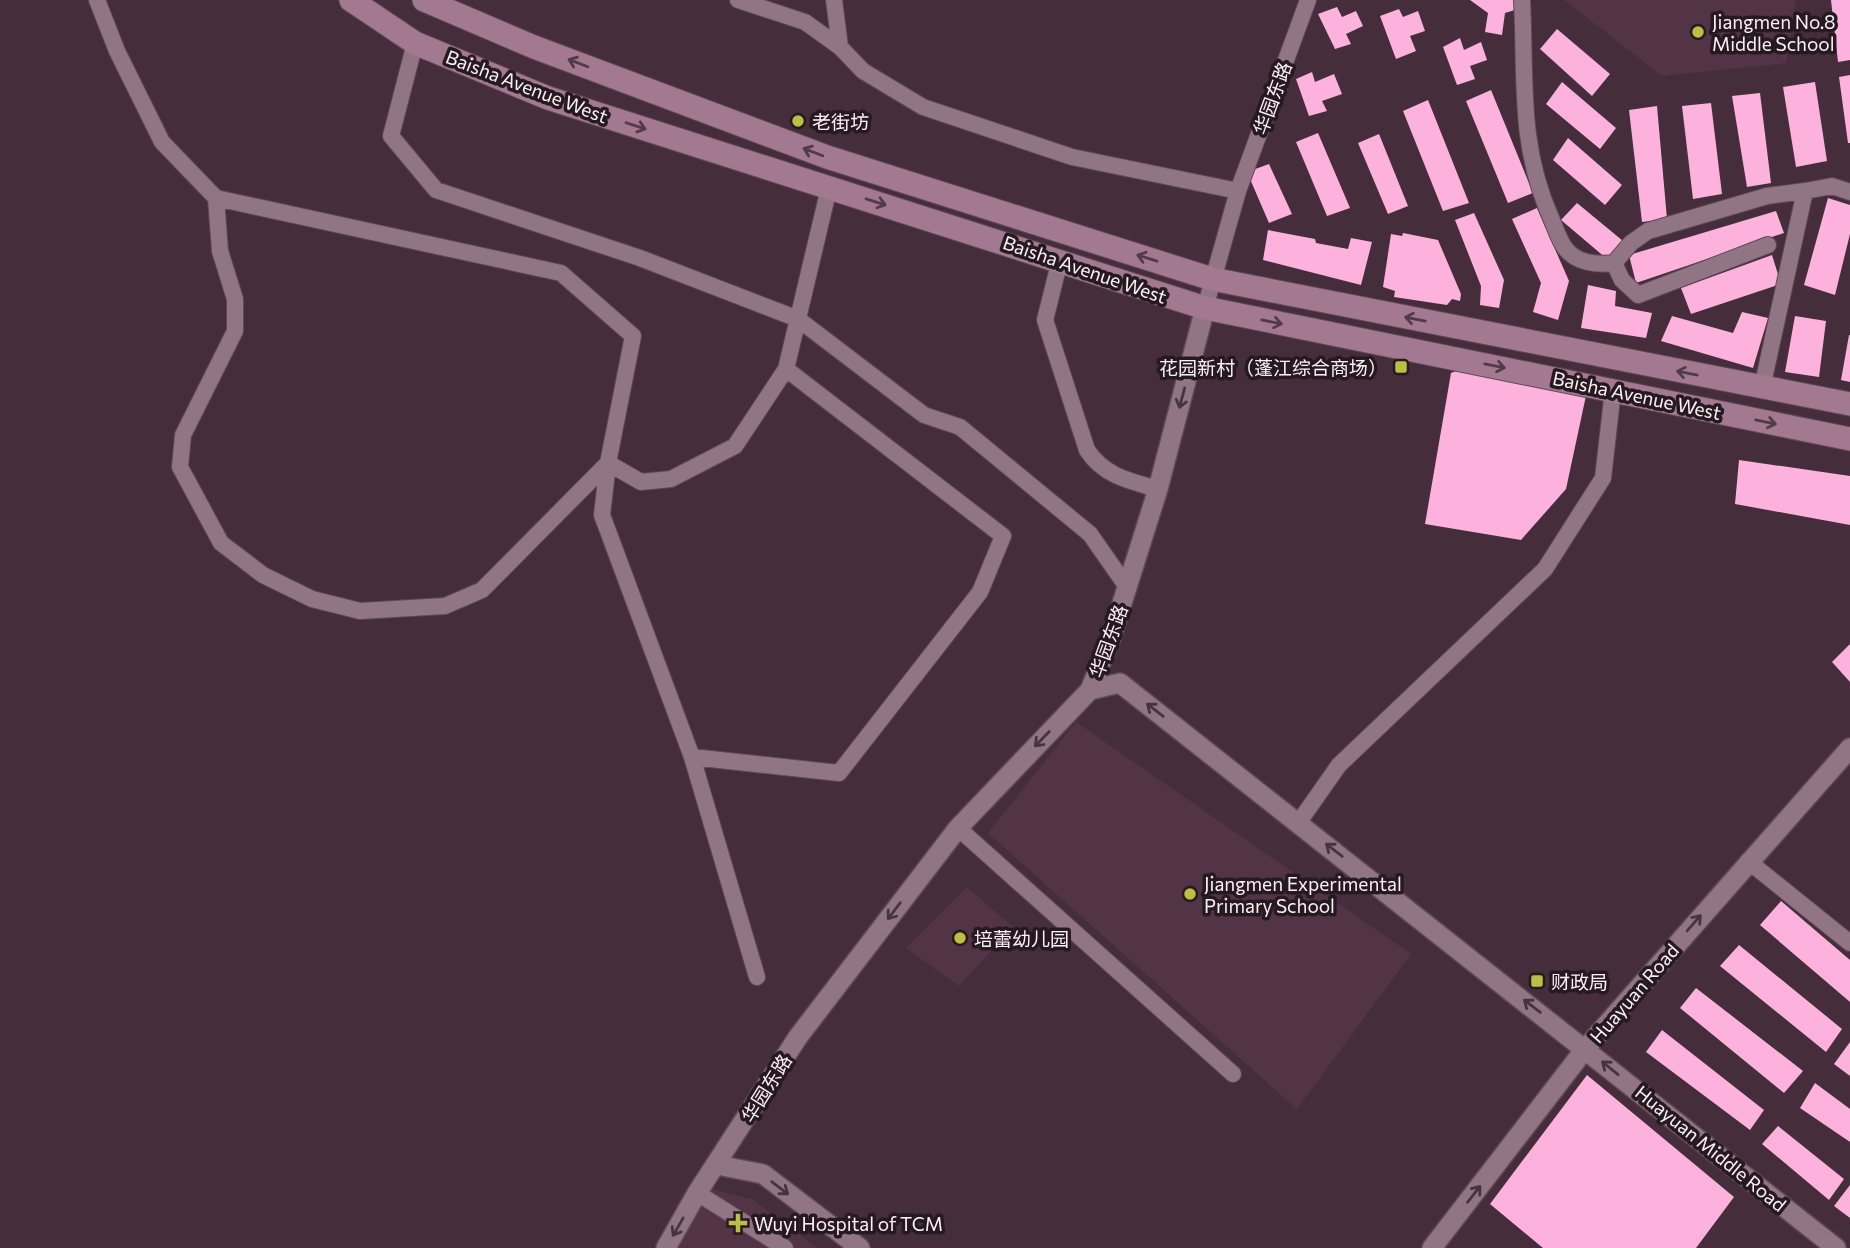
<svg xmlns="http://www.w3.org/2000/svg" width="1850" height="1248" font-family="Commissioner,'Noto Sans SC',sans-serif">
	<rect width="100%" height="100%" fill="#462d3c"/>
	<path fill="#533447" d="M 1564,0 L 1796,0 L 1786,63 L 1662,76 Z
		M 1076,722 L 1411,954 L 1297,1109 L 988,833 Z
		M 967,887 L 1013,927 L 959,986 L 906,948 Z
		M 711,1189 L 752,1199 L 817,1248 L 678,1248 Z"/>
	<path fill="#fdb2de" d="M 1470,0 L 1515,0 L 1518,9 L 1505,13 L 1502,35 L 1485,32 L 1488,13 Z
		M 1831,0 L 1850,0 L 1850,60 L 1838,62 Z
		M 1337,7 L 1342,17 L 1356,11 L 1363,26 L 1346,34 L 1351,44 L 1335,49 L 1318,14 Z
		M 1399,9 L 1403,17 L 1418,11 L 1425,31 L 1410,36 L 1416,51 L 1396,59 L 1380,16 Z
		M 1557,29 L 1610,74 L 1592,96 L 1540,49 Z
		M 1460,38 L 1464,50 L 1481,42 L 1487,60 L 1470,66 L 1475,79 L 1457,85 L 1443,47 Z
		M 1312,72 L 1315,82 L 1334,74 L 1342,94 L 1322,101 L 1327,111 L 1309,116 L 1296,79 Z
		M 1850,75 L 1850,143 L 1848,143 L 1839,77 Z
		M 1562,82 L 1616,128 L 1600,149 L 1546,104 Z
		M 1815,82 L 1827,161 L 1796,167 L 1783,87 Z
		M 1491,90 L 1533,193 L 1508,203 L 1466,101 Z
		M 1760,93 L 1771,183 L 1747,187 L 1732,96 Z
		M 1428,100 L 1469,203 L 1443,211 L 1403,111 Z
		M 1711,103 L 1722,194 L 1693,199 L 1682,106 Z
		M 1657,106 L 1667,219 L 1642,222 L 1629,110 Z
		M 1318,133 L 1350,208 L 1327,216 L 1296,142 Z
		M 1379,134 L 1408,206 L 1388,214 L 1358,143 Z
		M 1568,138 L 1622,185 L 1605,205 L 1553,160 Z
		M 1269,164 L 1292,214 L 1269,223 L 1247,172 Z
		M 1828,198 L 1850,205 L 1850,234 L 1835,295 L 1804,285 Z
		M 1577,203 L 1623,241 L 1607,259 L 1561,220 Z
		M 1537,208 L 1569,281 L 1558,320 L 1533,312 L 1541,283 L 1512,219 Z
		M 1776,211 L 1784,233 L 1636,283 L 1629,255 Z
		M 1474,213 L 1504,280 L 1499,308 L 1480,305 L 1481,286 L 1455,220 Z
		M 1268,230 L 1315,239 L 1316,243 L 1348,249 L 1351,238 L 1372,242 L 1361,285 L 1263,260 Z
		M 1403,233 L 1438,240 L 1461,294 L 1460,301 L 1452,299 L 1447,305 L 1394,297 L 1395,291 L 1383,287 L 1391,234 L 1402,236 Z
		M 1772,255 L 1781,284 L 1691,314 L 1681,288 Z
		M 1588,285 L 1616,291 L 1615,306 L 1652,313 L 1646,338 L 1581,328 Z
		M 1742,312 L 1768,318 L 1753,368 L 1661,341 L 1672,316 L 1733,333 Z
		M 1795,316 L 1826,321 L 1819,377 L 1785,372 Z
		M 1849,335 L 1850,335 L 1850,382 L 1841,380 Z
		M 1471,365 L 1587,391 L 1566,489 L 1521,540 L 1425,524 L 1451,373 Z
		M 1739,460 L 1850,476 L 1850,525 L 1735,504 Z
		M 1850,644 L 1850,682 L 1832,662 Z
		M 1781,901 L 1850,960 L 1850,1002 L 1760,925 Z
		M 1739,945 L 1842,1029 L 1826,1052 L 1720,966 Z
		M 1696,988 L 1803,1071 L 1784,1093 L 1680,1008 Z
		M 1662,1030 L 1764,1110 L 1750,1130 L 1646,1052 Z
		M 1850,1042 L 1850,1076 L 1834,1064 Z
		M 1587,1075 L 1734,1197 L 1696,1248 L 1543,1248 L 1490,1204 Z
		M 1815,1083 L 1850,1109 L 1850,1142 L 1800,1108 Z
		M 1778,1126 L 1844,1179 L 1829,1200 L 1762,1144 Z
		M 1850,1185 L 1850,1218 L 1834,1206 Z"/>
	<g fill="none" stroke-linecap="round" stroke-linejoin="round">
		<defs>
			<path id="minor" d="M 97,0 L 117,51 L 162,142 L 216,198 L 561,273 L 633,336 L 608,463 L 602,515 L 692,757 L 839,773 L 980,592 L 1003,536 L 786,369 L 735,446 L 671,479 L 641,482 L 608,463
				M 738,0 L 805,22 L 840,47 L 863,71 L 923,107 L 1072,157 L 1238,191
				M 834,0 L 840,47
				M 1522,0 C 1526,78 1518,144 1551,218 C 1555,227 1559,240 1565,248 C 1576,263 1597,265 1614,263 L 1631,243 L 1648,231 L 1767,196 L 1805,191
				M 415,43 L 391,136 L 436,190 L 640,258 L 798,319 L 924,415 L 960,427 L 1090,534 L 1127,587
				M 216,198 L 220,251 L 235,299 L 235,331 L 183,435 L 180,467 L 221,543 L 263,575 L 312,599 L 360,611 L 445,606 L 482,590 L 608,463
				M 1614,263 L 1622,280 L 1638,295 L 1768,245
				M 1059,264 L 1045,320 L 1087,450 C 1104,476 1129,481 1158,489
				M 1205,308 L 1238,191 L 1308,0
				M 786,369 L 829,188
				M 1762,388 L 1805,191 L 1832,186 L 1850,192
				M 692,757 L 757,977
				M 1299,822 L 1339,765 L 1545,569 L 1603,478 L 1613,390
				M 958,828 L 1233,1074
				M 1748,861 L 1850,943
				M 697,1193 L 785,1248"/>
			<path id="tertiary" d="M 1090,690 L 1120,683 L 1836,1248
				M 717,1165 L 763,1174 L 860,1248
				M 666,1248 L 697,1193 L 798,1037 L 958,828 L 1090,690 L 1112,635 L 1158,489 L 1205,308
				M 1432,1248 L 1585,1049 L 1850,748"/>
			<path id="secondary" d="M 351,0 L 415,43 L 548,98 L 1205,308 L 1850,439
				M 424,0 L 534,47 L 827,157 L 1212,279 L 1850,404"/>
		</defs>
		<use href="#minor" stroke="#5e4956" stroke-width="18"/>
		<use href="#tertiary" stroke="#5e4956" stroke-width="22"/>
		<use href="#secondary" stroke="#5e4956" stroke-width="25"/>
		<use href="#minor" stroke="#927585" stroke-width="16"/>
		<use href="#tertiary" stroke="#927585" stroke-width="19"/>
		<use href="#secondary" stroke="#a37891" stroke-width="23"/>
	</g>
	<defs><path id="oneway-shaft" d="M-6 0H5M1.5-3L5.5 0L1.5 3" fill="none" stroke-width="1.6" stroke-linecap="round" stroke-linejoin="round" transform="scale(1.75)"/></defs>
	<g stroke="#513b48">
		<use href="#oneway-shaft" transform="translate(578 63) rotate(-159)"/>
		<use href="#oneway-shaft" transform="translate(636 126) rotate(18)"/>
		<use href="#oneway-shaft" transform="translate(813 152) rotate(-159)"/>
		<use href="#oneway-shaft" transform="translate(876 202) rotate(17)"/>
		<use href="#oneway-shaft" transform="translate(1147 258) rotate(-163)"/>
		<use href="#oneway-shaft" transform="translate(1415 319) rotate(-169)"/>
		<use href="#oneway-shaft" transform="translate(1272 322) rotate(11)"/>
		<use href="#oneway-shaft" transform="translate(1495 366) rotate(11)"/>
		<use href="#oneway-shaft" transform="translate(1687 373) rotate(-169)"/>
		<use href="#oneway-shaft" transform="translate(1766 422) rotate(12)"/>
	</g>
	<g stroke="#46353e">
		<use href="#oneway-shaft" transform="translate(1182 398) rotate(105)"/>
		<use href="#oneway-shaft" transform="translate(1155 710) rotate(-142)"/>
		<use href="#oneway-shaft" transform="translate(1042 739) rotate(134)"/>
		<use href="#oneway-shaft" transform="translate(1334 850) rotate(-142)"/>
		<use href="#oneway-shaft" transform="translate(894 911) rotate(127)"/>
		<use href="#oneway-shaft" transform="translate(1694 923) rotate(-49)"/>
		<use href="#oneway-shaft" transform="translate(1532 1006) rotate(-142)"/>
		<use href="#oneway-shaft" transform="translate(1610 1068) rotate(-141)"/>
		<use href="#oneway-shaft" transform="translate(780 1188) rotate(37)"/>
		<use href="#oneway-shaft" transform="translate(1474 1194) rotate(-52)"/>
		<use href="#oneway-shaft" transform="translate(678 1227) rotate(120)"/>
	</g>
	<g fill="#bcbf44" stroke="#251a20" stroke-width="2.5">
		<circle cx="1698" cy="32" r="7"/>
		<circle cx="798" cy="121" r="7"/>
		<rect x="1394" y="360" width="14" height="14" rx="3.5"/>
		<circle cx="1190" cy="894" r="7"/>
		<circle cx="960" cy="938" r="7"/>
		<rect x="1530" y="974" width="14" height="14" rx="3.5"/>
		<path d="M734.5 1212.5h7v7h7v7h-7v7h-7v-7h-7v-7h7z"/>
	</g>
	<g text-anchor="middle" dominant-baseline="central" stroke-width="7" stroke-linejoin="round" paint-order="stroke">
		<g font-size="19" fill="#feeef7" stroke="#251a20" text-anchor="start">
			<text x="1712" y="21">Jiangmen No.8<tspan x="1712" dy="22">Middle School</tspan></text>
			<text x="812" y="121">老街坊</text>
			<text x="1387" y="367" text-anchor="end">花园新村（蓬江综合商场）</text>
			<text x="1204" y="883">Jiangmen Experimental<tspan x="1204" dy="22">Primary School</tspan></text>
			<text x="974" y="938">培蕾幼儿园</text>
			<text x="1551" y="981">财政局</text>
			<text x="754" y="1223">Wuyi Hospital of TCM</text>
		</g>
		<g font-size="19" fill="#feeef7" stroke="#251a20">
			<text transform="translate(527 86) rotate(21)">Baisha Avenue West</text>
			<text transform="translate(1272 98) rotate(-70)">华园东路</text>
			<text transform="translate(1085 269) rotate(19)">Baisha Avenue West</text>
			<text transform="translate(1637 395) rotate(12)">Baisha Avenue West</text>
			<text transform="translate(1108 641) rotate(-70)">华园东路</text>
			<text transform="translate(1634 993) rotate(-49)">Huayuan Road</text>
			<text transform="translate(766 1088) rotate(-58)">华园东路</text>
			<text transform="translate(1711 1148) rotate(39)">Huayuan Middle Road</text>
		</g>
	</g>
</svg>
